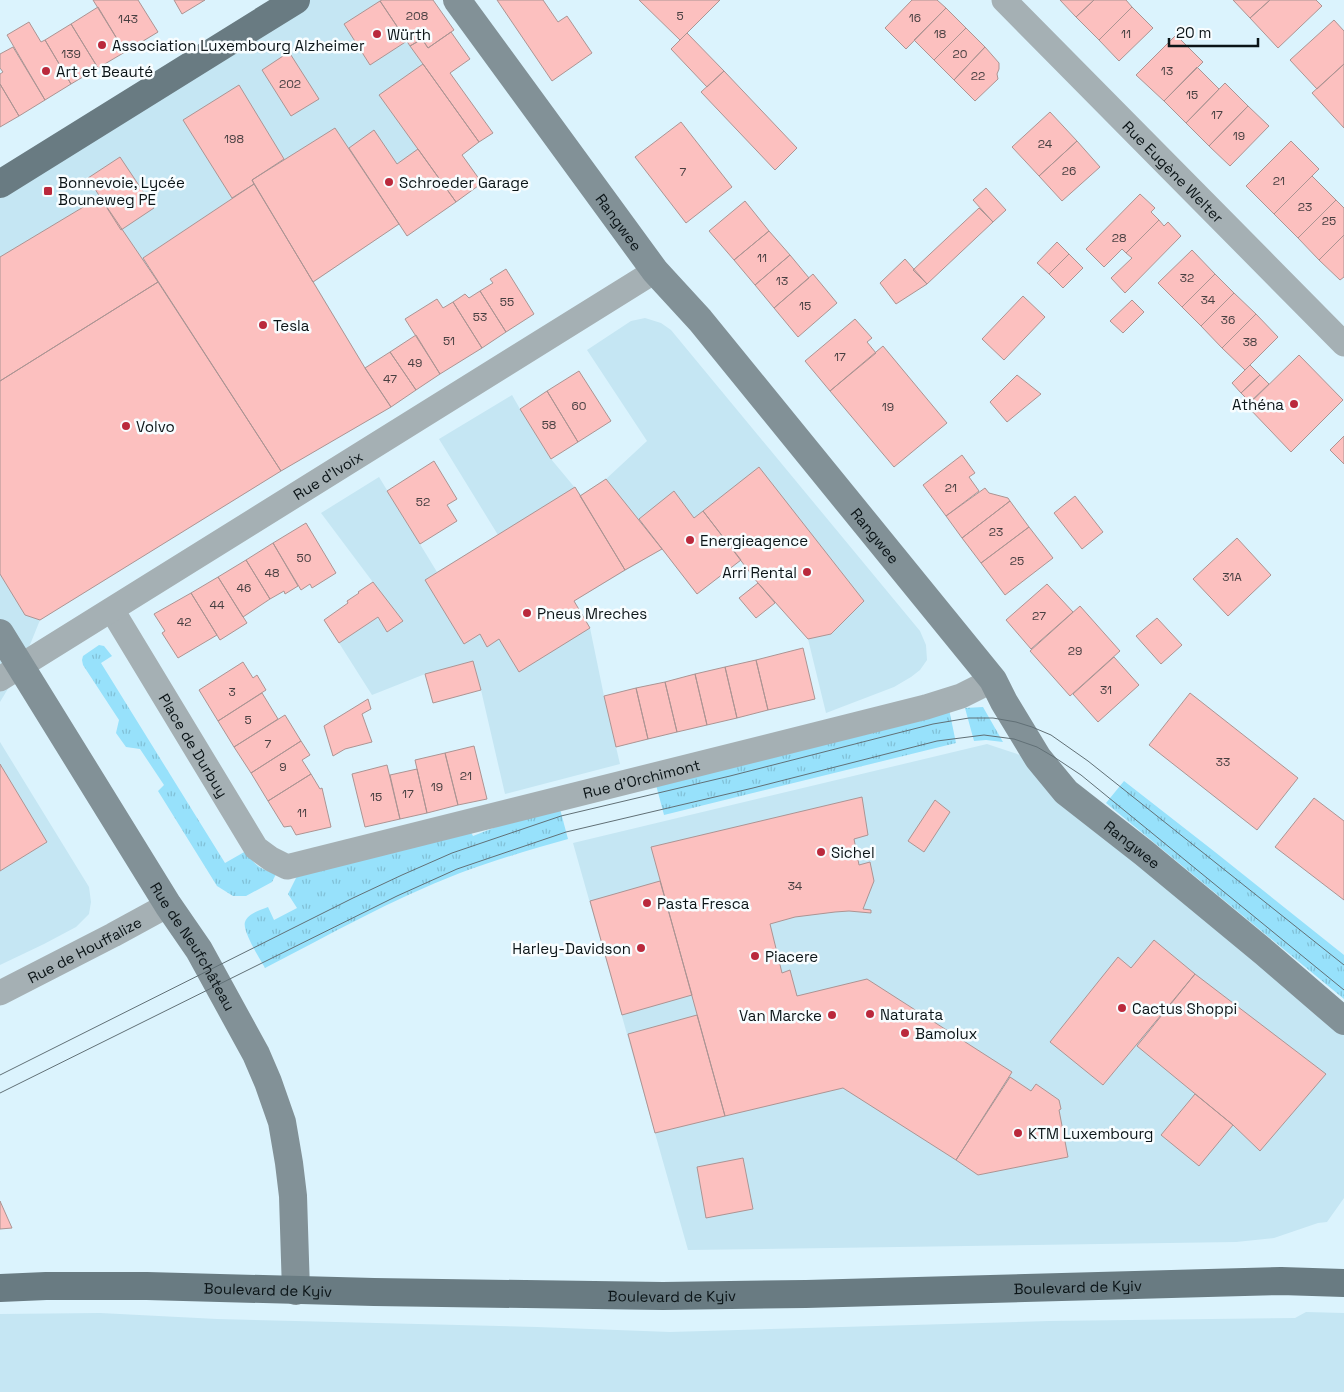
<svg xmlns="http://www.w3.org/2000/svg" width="1344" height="1392" font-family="'Space Grotesk',sans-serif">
	<defs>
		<pattern id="grass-tufts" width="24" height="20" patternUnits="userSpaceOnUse" patternTransform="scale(1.25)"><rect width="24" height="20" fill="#97e1fb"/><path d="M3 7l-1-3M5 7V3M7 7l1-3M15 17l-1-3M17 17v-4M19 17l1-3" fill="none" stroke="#81c0d6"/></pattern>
	</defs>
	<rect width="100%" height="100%" fill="#dbf3fd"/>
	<path fill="#c5e6f3" d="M 296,0 L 380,0 L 410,46 L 479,142 L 462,155 L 482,183 L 407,236 L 399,224 L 314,282 L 365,368 L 391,407 L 281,471 L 40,620 L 21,667 L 0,702 L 0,184 Z
		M 645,318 L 661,323 L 671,330 L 920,631 L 926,645 L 927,660 L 920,670 L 911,677 L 894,687 L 826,713 L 808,639 L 758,583 L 741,560 L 697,594 L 662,549 L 574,601 L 590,628 L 604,696 L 620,764 L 505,794 L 481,690 L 473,661 L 425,674 L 372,695 L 339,643 L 378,617 L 387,632 L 402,621 L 321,513 L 379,477 L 437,572 L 498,535 L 439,439 L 512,395 L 520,409 L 551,459 L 581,495 L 606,479 L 647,441 L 587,350 L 631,321 Z
		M 0,742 L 89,887 L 91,902 L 89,914 L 76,927 L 44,944 L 0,965 Z
		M 987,744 L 1026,757 L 1344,1009 L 1344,1198 L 1327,1222 L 1318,1223 L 1274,1238 L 1236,1242 L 688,1250 L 573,843 Z
		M 1306,1312 L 1344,1313 L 1344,1392 L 0,1392 L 0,1314 L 100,1313 L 217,1319 L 537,1327 L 670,1332 L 1049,1321 L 1295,1318 Z"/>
	<path fill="url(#grass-tufts)" d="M 99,645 L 104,646 L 112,656 L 101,663 L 225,863 L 246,851 C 256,867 259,868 276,874 L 272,882 L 246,896 L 233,896 L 217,886 L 158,791 L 164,785 L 140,749 L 126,747 L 116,733 L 119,720 L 83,665 L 82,660 L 83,656 Z
		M 983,707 L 1003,742 L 986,740 L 974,741 L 965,708 Z
		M 949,709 L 956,743 L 664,815 L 656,785 Z
		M 1124,781 L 1215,852 L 1344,955 L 1344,999 L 1106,803 Z
		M 560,809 L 568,839 C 532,849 495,860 460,873 C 392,899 329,935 265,968 C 260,959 242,931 245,922 C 248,913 261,910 268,907 L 274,920 L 297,908 L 288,894 L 297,876 L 470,830 L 473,836 L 501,825 Z"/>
	<path fill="#fcc0bf" stroke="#ac9493" d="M 93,0 L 138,0 L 158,32 L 125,52 Z
		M 174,0 L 205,0 L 182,14 Z
		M 382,0 L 433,0 L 454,30 L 428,48 L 422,39 L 410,46 L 380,1 Z
		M 497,0 L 543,0 L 558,22 L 567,16 L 592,53 L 552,81 Z
		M 639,0 L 720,0 L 680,40 Z
		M 912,0 L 937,0 L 946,8 L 906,49 L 885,28 Z
		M 1060,0 L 1094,0 L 1076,17 Z
		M 1094,0 L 1126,0 L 1132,7 L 1099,40 L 1076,17 Z
		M 1233,0 L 1270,0 L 1250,18 Z
		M 1270,0 L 1316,0 L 1322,6 L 1278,48 L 1250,18 Z
		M 380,1 L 407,41 L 370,65 L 344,24 Z
		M 98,7 L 125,52 L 98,68 L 71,24 Z
		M 1132,7 L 1153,28 L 1119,61 L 1099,40 Z
		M 946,8 L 966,28 L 934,60 L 914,40 Z
		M 1334,20 L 1344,31 L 1344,64 L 1317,89 L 1290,60 Z
		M 29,22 L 41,42 L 45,40 L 71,84 L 45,100 L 7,35 Z
		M 71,24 L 98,68 L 71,84 L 45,40 Z
		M 966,28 L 985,47 L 954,80 L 934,60 Z
		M 451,32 L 470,59 L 450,73 L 493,133 L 479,142 L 410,46 L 422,39 L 428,48 Z
		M 687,33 L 724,71 L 707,87 L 671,49 Z
		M 1176,35 L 1203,62 L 1164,101 L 1136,75 Z
		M 13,47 L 45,100 L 19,116 L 0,84 L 0,74 L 3,72 L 0,68 L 0,54 Z
		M 985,47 L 999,63 L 999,69 L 997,74 L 998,79 L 975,101 L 954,80 Z
		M 289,52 L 319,99 L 291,116 L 262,70 Z
		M 423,64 L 479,142 L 462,155 L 482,183 L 456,202 L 379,95 Z
		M 1344,64 L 1344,128 L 1312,93 Z
		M 1197,67 L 1219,89 L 1186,123 L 1164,101 Z
		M 724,71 L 797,148 L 775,170 L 701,92 Z
		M 1225,83 L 1248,106 L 1209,146 L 1186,123 Z
		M 0,84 L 19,116 L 0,127 Z
		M 239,85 L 284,159 L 252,180 L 254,184 L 232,198 L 183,120 Z
		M 1248,106 L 1269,126 L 1230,166 L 1209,146 Z
		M 1050,112 L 1077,141 L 1039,176 L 1012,147 Z
		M 681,122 L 732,187 L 686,223 L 635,157 Z
		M 335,128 L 399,224 L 313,282 L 252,180 Z
		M 374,130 L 397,164 L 418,149 L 456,202 L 407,236 L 349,148 Z
		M 1077,141 L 1100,167 L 1062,201 L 1039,176 Z
		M 1291,141 L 1319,169 L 1274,214 L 1246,186 Z
		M 120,157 L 154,208 L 121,230 L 88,178 Z
		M 1312,176 L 1336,200 L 1298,238 L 1274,214 Z
		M 254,184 L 365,368 L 391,407 L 281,471 L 143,258 Z
		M 986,188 L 1006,210 L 993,222 L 973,200 Z
		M 1140,194 L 1155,208 L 1151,212 L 1159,220 L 1126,253 L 1122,249 L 1104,267 L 1086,249 Z
		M 100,197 L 158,282 L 0,381 L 0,257 Z
		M 1336,200 L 1344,208 L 1344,235 L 1319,260 L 1298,238 Z
		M 745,201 L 769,231 L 734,260 L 709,231 Z
		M 979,208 L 993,222 L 927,284 L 913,270 Z
		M 1159,220 L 1164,226 L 1168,222 L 1181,236 L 1125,293 L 1111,278 L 1132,258 L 1126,253 Z
		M 769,231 L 790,255 L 755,285 L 734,260 Z
		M 1344,235 L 1344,277 L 1340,280 L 1319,260 Z
		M 1057,242 L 1069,254 L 1049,274 L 1037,263 Z
		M 1192,250 L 1215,274 L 1182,307 L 1158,283 Z
		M 1069,254 L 1083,268 L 1063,288 L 1049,274 Z
		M 790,255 L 809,278 L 774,308 L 755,285 Z
		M 905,259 L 927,284 L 896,304 L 880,283 Z
		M 506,269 L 534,314 L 506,332 L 480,291 L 493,283 L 490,279 Z
		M 813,274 L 837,303 L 798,337 L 774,308 Z
		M 1215,274 L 1234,293 L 1201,326 L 1182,307 Z
		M 158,282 L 281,471 L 40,620 L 25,615 L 0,574 L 0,381 Z
		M 480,291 L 506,332 L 482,348 L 453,302 L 465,294 L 469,298 Z
		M 1234,293 L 1256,314 L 1222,348 L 1201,326 Z
		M 1023,296 L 1045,317 L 1004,360 L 982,339 Z
		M 437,299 L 443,308 L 453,302 L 482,348 L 440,374 L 405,319 Z
		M 1132,300 L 1144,312 L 1123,333 L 1110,321 Z
		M 1256,314 L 1278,337 L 1245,370 L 1222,348 Z
		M 855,319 L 872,338 L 867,342 L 876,353 L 830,391 L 805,361 Z
		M 416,335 L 440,374 L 416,390 L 390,352 Z
		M 883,346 L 947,423 L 894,467 L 830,391 Z
		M 390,352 L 416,390 L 391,407 L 365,368 Z
		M 1299,355 L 1343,400 L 1291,452 L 1247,406 Z
		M 1250,365 L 1260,375 L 1241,393 L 1232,383 Z
		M 579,371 L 611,421 L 578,442 L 547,391 Z
		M 1017,375 L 1041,394 L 1007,422 L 990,402 Z
		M 1260,375 L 1269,384 L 1250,402 L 1241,393 Z
		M 547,391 L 578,442 L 551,459 L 520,409 Z
		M 1344,436 L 1344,464 L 1330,450 Z
		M 962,455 L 975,473 L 969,477 L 979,491 L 946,516 L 923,485 Z
		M 434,461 L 457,499 L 447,505 L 457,521 L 420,544 L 387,491 Z
		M 759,467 L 864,601 L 831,634 L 808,639 L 758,583 L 703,511 Z
		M 606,479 L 662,549 L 625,570 L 580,496 Z
		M 575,487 L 625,570 L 574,601 L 590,628 L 519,672 L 499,639 L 487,647 L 480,634 L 464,644 L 425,580 Z
		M 985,488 L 989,493 L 1008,498 L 1010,501 L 962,538 L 946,516 Z
		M 674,491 L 694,518 L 703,511 L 741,560 L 697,594 L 639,519 Z
		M 1075,496 L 1103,532 L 1082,549 L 1054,513 Z
		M 1010,501 L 1029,527 L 981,563 L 962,538 Z
		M 306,523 L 336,573 L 312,588 L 310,584 L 301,590 L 273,543 Z
		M 1029,527 L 1053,558 L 1005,595 L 981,563 Z
		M 1237,538 L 1271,575 L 1228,616 L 1193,579 Z
		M 273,543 L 298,586 L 285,594 L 284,591 L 270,599 L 246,560 Z
		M 246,560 L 270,599 L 243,617 L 218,577 Z
		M 218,577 L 247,623 L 220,640 L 191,593 Z
		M 373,582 L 403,621 L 387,632 L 378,617 L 339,643 L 324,620 L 348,603 L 347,601 L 359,593 L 358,592 Z
		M 758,583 L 775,603 L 756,618 L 739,598 Z
		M 1047,584 L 1073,612 L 1031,649 L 1006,620 Z
		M 191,593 L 217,635 L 178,658 L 162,633 L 165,631 L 154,614 Z
		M 1080,606 L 1120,651 L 1070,696 L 1030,651 Z
		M 1157,618 L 1182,645 L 1161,664 L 1136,636 Z
		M 803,648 L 815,699 L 768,710 L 756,660 Z
		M 1114,657 L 1139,685 L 1098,722 L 1073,694 Z
		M 756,660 L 768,710 L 737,718 L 725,667 Z
		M 473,661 L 481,690 L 433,703 L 425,674 Z
		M 243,662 L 253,678 L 257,675 L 266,690 L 218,721 L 199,690 Z
		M 725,667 L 737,718 L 707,725 L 695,674 Z
		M 695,674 L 707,725 L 677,732 L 665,682 Z
		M 665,682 L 677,732 L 648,739 L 636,688 Z
		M 636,688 L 648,739 L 616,747 L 604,696 Z
		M 262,693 L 278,719 L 234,747 L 218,721 Z
		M 1190,693 L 1298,778 L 1257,830 L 1149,745 Z
		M 368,699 L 371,709 L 362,714 L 372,742 L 345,749 L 333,756 L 324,726 Z
		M 285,715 L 301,741 L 251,773 L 234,747 Z
		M 301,741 L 310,755 L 302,760 L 311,774 L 268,801 L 251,773 Z
		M 474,746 L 487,799 L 458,805 L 445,753 Z
		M 445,753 L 458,805 L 427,813 L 415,760 Z
		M 0,764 L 47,842 L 0,871 Z
		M 387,765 L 400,819 L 365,827 L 352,774 Z
		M 417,769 L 427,813 L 400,819 L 390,775 Z
		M 311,774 L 320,789 L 322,788 L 331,827 L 296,835 L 291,826 L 284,827 L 268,801 Z
		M 862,797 L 868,835 L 854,839 L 859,865 L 870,862 L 874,881 L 863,909 L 871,910 L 871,913 L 849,911 L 835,912 L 795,917 L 770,924 L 782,973 L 790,970 L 797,996 L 867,979 L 1012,1072 L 956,1160 L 843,1088 L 725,1116 L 651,847 Z
		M 1314,798 L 1344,821 L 1344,900 L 1275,847 Z
		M 935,800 L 950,812 L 924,852 L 908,841 Z
		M 660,881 L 692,995 L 622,1015 L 590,901 Z
		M 1154,940 L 1195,974 L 1103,1085 L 1050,1042 L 1118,957 L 1131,968 Z
		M 1195,974 L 1326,1074 L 1260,1151 L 1233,1125 L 1137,1046 Z
		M 697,1015 L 725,1116 L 655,1133 L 628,1034 Z
		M 1010,1077 L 1031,1091 L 1036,1084 L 1059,1100 L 1061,1109 L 1059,1110 L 1068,1157 L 978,1175 L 956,1160 Z
		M 1195,1094 L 1233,1125 L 1199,1166 L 1161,1135 Z
		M 743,1158 L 753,1209 L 706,1218 L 697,1167 Z
		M 0,1201 L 12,1228 L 0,1229 Z"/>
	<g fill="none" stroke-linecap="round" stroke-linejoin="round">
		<g stroke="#a5b0b4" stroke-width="25">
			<path id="s1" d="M 1004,0 L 1344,344"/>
			<path id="s2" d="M 112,610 L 256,848 L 271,859 L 287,867 L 926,707 L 961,696 L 993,680"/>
			<path id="s3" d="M 0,679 L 655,271"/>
			<path id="s4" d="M 0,993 L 113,935 L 168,905"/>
		</g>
		<g stroke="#829197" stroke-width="28">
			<path id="s5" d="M 457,0 L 655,271 L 700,320 L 993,680 L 1004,702 L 1038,758 L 1066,792 L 1144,853 L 1265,953 L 1344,1021"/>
			<path id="s6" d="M 0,633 L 168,905 L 199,950 L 256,1054 L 268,1082 L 282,1122 L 289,1163 L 293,1196 L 296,1291"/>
		</g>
		<g stroke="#697b82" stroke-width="28">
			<path d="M 0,184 L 296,0"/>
			<path id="s7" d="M 0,1288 L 46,1286 L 147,1286 L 374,1292 L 663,1296 L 806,1294 L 1281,1281 L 1344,1283"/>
		</g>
		<path stroke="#617076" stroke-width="1" d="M 0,1075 L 353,898 L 402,875 L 452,853 L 561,816 L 730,776 L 933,724 L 969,718 L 993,718 L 1016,722 L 1032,727 L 1051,735 L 1088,761 L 1344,965
			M 0,1093 L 397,896 L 457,869 L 566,832 L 753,788 L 937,741 L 984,735 L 1014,739 L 1037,747 L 1054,757 L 1081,775 L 1344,990"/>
	</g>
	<g fill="#ba293c" stroke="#f8fdff" stroke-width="2">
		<circle cx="377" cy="34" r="5"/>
		<circle cx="102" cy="45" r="5"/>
		<circle cx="46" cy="71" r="5"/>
		<circle cx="389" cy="182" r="5"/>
		<rect x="43" y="186" width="10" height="10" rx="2.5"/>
		<circle cx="263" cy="325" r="5"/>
		<circle cx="1294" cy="404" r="5"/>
		<circle cx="126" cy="426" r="5"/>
		<circle cx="690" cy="540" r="5"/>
		<circle cx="807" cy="572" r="5"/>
		<circle cx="527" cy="613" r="5"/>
		<circle cx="821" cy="852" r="5"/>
		<circle cx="647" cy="903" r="5"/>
		<circle cx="641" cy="948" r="5"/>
		<circle cx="755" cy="956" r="5"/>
		<circle cx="1122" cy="1008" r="5"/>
		<circle cx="870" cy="1014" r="5"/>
		<circle cx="832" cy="1015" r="5"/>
		<circle cx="905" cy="1033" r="5"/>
		<circle cx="1018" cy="1133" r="5"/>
	</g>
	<g text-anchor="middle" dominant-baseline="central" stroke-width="5" stroke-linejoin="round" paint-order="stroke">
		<g font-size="12" fill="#473f41">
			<text x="417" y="16">208</text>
			<text x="680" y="16">5</text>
			<text x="915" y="18">16</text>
			<text x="128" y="19">143</text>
			<text x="940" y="34">18</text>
			<text x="1126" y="34">11</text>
			<text x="71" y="54">139</text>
			<text x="960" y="54">20</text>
			<text x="1167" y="71">13</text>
			<text x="978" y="76">22</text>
			<text x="290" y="84">202</text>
			<text x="1192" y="95">15</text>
			<text x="1217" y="115">17</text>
			<text x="1239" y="136">19</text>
			<text x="234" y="139">198</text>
			<text x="1045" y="144">24</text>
			<text x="1069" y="171">26</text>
			<text x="683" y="172">7</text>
			<text x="1279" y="181">21</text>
			<text x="1305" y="207">23</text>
			<text x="1329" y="221">25</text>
			<text x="1119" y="238">28</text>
			<text x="762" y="258">11</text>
			<text x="1187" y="278">32</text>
			<text x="782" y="281">13</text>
			<text x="1208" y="300">34</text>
			<text x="507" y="302">55</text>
			<text x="805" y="306">15</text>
			<text x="480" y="317">53</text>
			<text x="1228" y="320">36</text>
			<text x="449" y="341">51</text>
			<text x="1250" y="342">38</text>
			<text x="840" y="357">17</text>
			<text x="415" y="363">49</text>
			<text x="390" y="379">47</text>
			<text x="579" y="406">60</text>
			<text x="888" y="407">19</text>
			<text x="549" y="425">58</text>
			<text x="951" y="488">21</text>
			<text x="423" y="502">52</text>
			<text x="996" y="532">23</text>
			<text x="304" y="558">50</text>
			<text x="1017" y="561">25</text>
			<text x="272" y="573">48</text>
			<text x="1232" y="577">31A</text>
			<text x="244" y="588">46</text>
			<text x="217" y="605">44</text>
			<text x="1039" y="616">27</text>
			<text x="184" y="622">42</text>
			<text x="1075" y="651">29</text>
			<text x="1106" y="690">31</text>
			<text x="232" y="692">3</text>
			<text x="248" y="720">5</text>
			<text x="268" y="744">7</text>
			<text x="1223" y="762">33</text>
			<text x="283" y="767">9</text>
			<text x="466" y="776">21</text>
			<text x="437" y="787">19</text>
			<text x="408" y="794">17</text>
			<text x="376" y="797">15</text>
			<text x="302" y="813">11</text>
			<text x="795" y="886">34</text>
		</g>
		<g font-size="15" fill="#0b1417" stroke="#f8fdff" text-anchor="start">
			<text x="387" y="34">Würth</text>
			<text x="112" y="45">Association Luxembourg Alzheimer</text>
			<text x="56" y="71">Art et Beauté</text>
			<text x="58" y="182">Bonnevoie, Lycée<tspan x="58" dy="17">Bouneweg PE</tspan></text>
			<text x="399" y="182">Schroeder Garage</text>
			<text x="273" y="325">Tesla</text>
			<text x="1284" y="404" text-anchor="end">Athéna</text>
			<text x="136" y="426">Volvo</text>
			<text x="700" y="540">Energieagence</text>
			<text x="797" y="572" text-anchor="end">Arri Rental</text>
			<text x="537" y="613">Pneus Mreches</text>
			<text x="831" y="852">Sichel</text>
			<text x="657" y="903">Pasta Fresca</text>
			<text x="631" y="948" text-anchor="end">Harley-Davidson</text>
			<text x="765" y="956">Piacere</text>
			<text x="1132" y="1008">Cactus Shoppi</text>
			<text x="880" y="1014">Naturata</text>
			<text x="822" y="1015" text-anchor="end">Van Marcke</text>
			<text x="915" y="1033">Bamolux</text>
			<text x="1028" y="1133">KTM Luxembourg</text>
		</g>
		<g font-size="15" fill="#0b1417" stroke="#f8fdff">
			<text stroke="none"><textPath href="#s1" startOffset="241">Rue Eugène Welter</textPath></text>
			<text stroke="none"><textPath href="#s5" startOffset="275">Rangwee</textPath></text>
			<text stroke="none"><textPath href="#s3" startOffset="386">Rue d'Ivoix</textPath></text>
			<text stroke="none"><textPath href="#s5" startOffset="680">Rangwee</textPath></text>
			<text stroke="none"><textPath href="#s2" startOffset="158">Place de Durbuy</textPath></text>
			<text stroke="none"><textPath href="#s2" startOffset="680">Rue d'Orchimont</textPath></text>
			<text stroke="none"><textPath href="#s5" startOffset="1085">Rangwee</textPath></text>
			<text stroke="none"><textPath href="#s6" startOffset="368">Rue de Neufchâteau</textPath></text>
			<text stroke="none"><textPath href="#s4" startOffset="95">Rue de Houffalize</textPath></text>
			<text stroke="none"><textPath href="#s7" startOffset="1078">Boulevard de Kyiv</textPath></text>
			<text stroke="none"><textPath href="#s7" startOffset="268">Boulevard de Kyiv</textPath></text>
			<text stroke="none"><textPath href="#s7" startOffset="672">Boulevard de Kyiv</textPath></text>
		</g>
	</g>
	<path d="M1169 38v8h89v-8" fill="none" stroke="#0b1417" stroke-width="2.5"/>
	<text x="1176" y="38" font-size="15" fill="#0b1417" stroke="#f8fdff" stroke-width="4" paint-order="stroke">20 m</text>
</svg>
